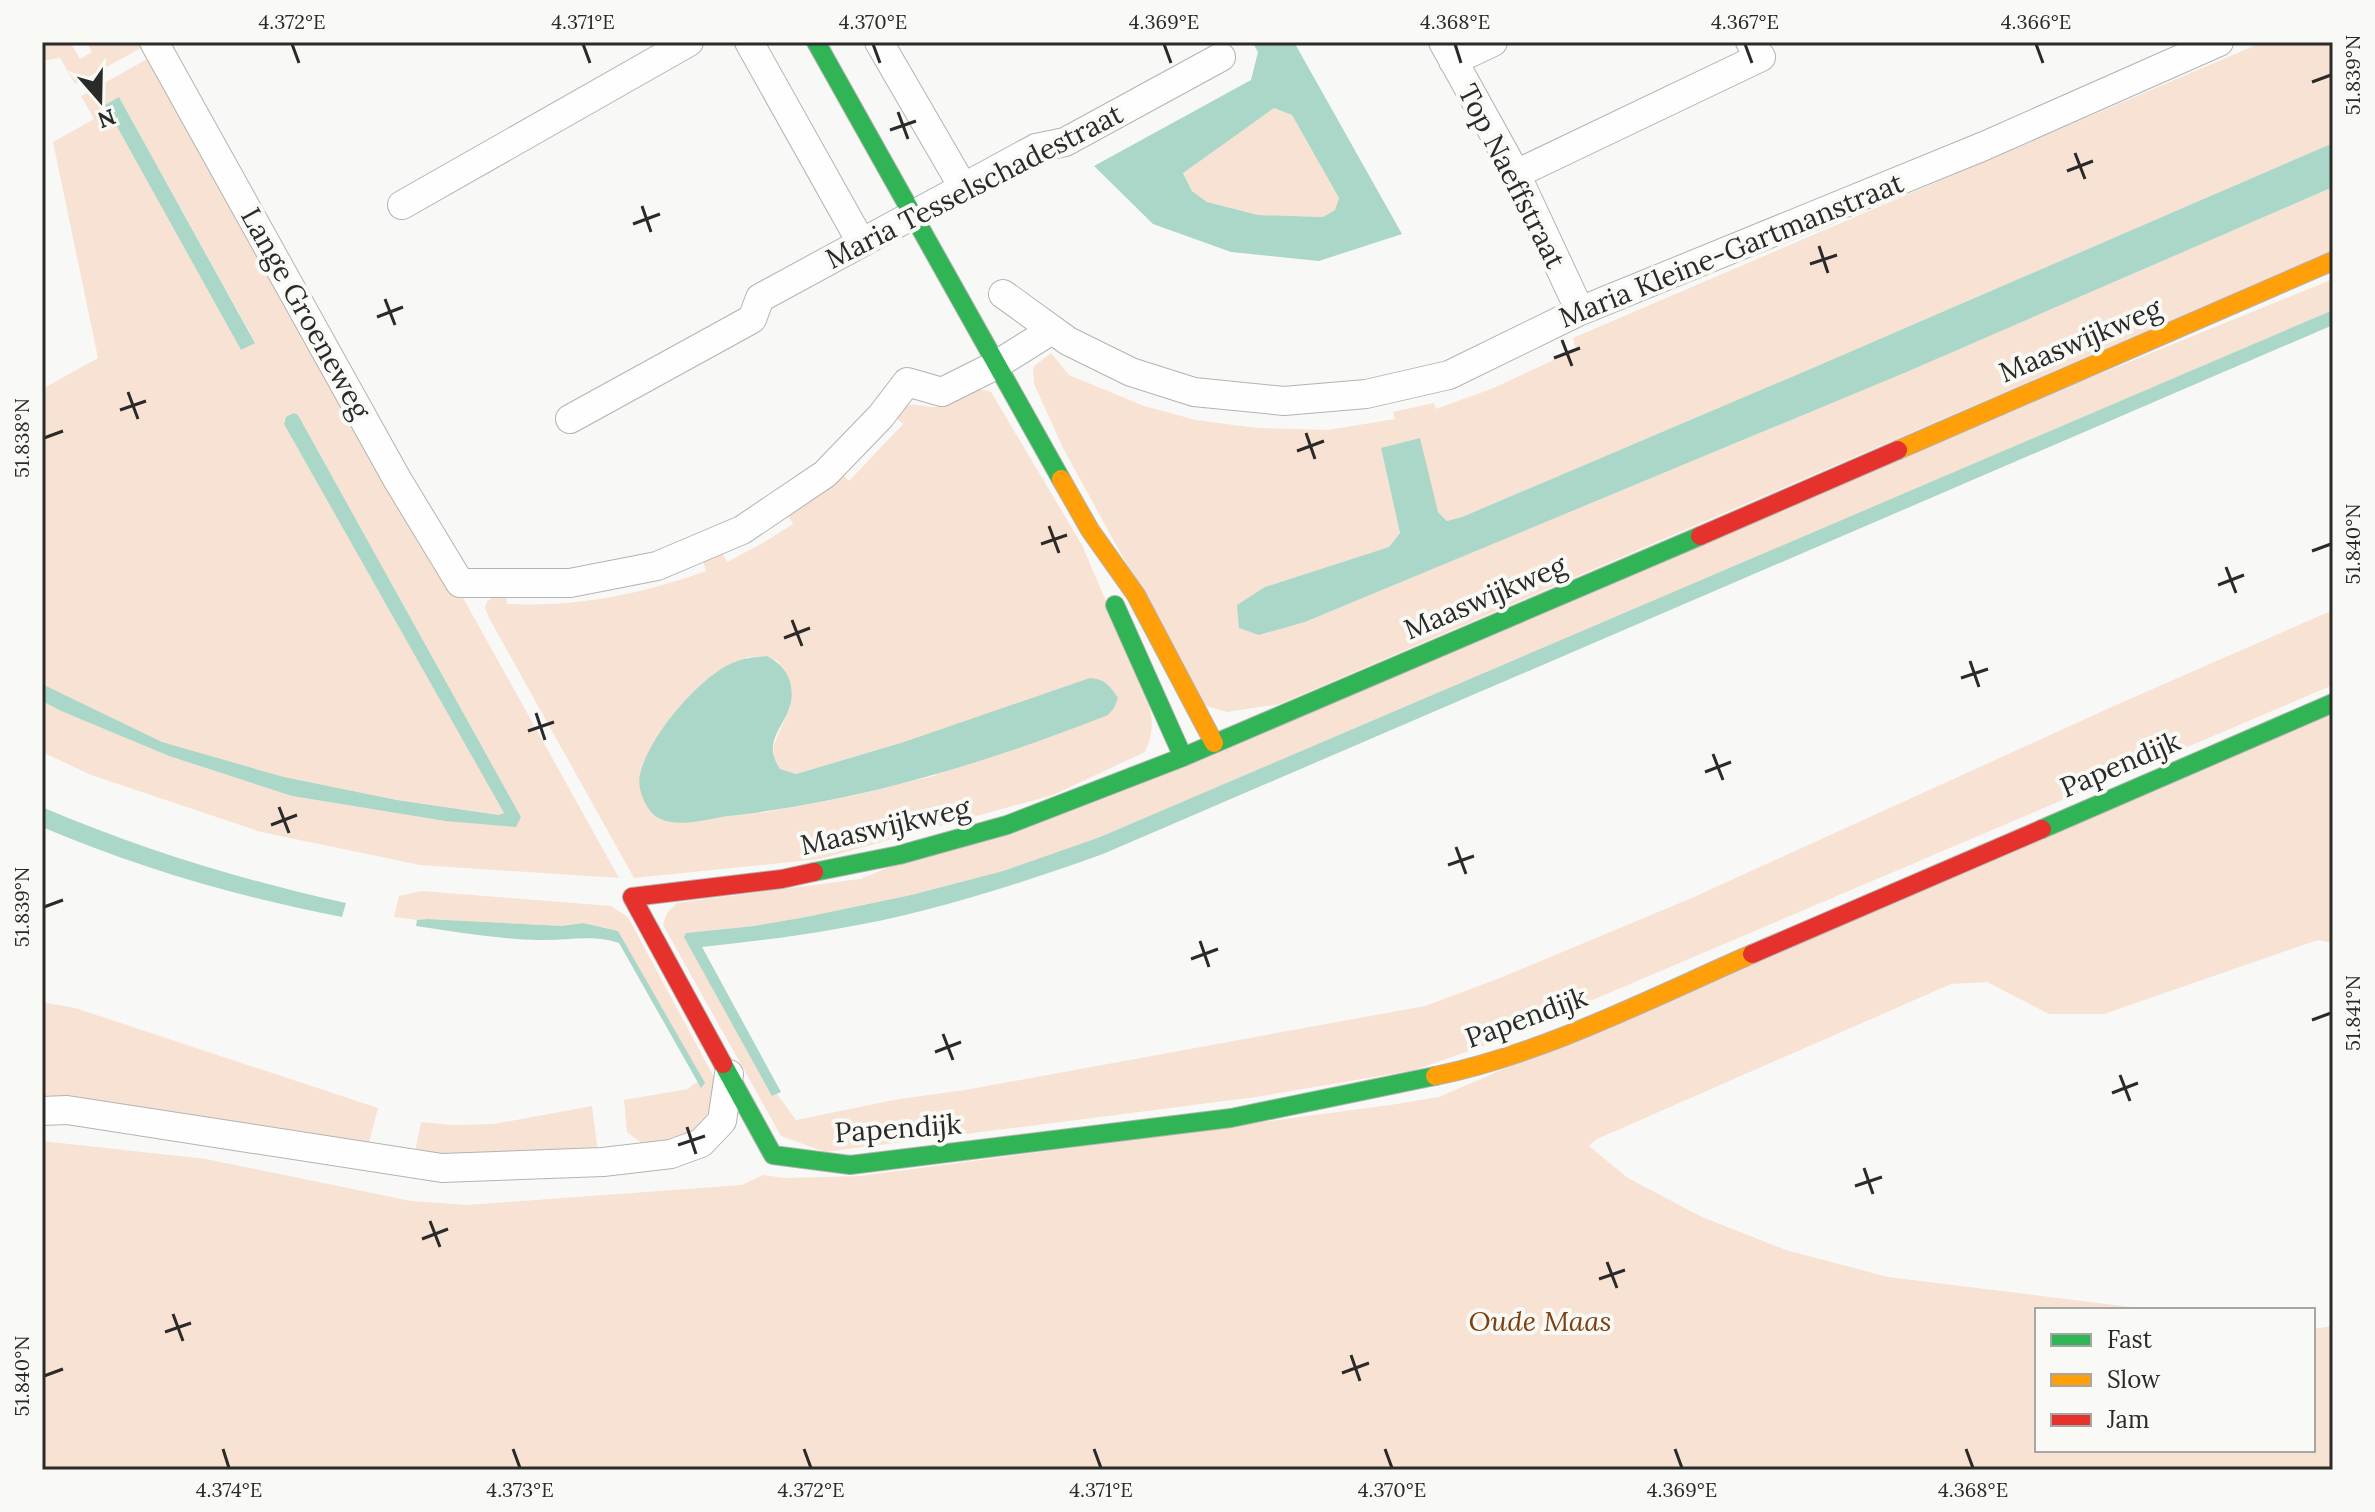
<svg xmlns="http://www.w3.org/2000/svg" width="2375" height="1512" font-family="Lora,serif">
	<rect width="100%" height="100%" fill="#f8f9f7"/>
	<path fill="#f8e2d3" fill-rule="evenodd" d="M 42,42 L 70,42 L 80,59 L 92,52 L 87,42 L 140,42 L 143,47 L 75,84 L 60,58 L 42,61 Z
		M 2263,42 L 2333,42 L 2333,143 L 1815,367 L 1462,517 L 1447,521 L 1438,512 L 1432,492 L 1381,448 L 1400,533 L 1389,547 L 1265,588 L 1260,635 L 1305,622 L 1909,371 L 2333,187 L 2333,251 L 1280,704 L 1227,712 L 1204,705 L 1064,450 L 1034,384 L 1033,367 L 1051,353 L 1069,375 L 1144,406 L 1196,420 L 1257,428 L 1328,430 L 1395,419 L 1393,412 L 1434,403 L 1436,409 L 1491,389 L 1576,350 L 1573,338 Z
		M 149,58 L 433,568 L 439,566 L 462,596 L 619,878 L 420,865 L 261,832 L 91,775 L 42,752 L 42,701 L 61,711 L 169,756 L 292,796 L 445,821 L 521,817 L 298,415 L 294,413 L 284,420 L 285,424 L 504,813 L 500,815 L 397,800 L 284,777 L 161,742 L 42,684 L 42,389 L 98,358 L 53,142 L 94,119 L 81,96 ZM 119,97 L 255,342 L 241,350 L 105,105 Z
		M 1274,108 L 1292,115 L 1339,198 L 1335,210 L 1323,217 L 1258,215 L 1207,202 L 1192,191 L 1183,172 Z
		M 2333,279 L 2333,310 L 1100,837 L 1003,871 L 911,895 L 806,917 L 754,926 L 687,933 L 773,1096 L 777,1094 L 796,1120 L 899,1099 L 965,1090 L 1425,1006 L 1500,978 L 1694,897 L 2116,705 L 2333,610 L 2333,685 L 1489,1044 L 1415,1070 L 1256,1097 L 825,1152 L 781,1136 L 663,925 L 667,913 L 677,903 L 860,879 Z
		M 979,389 L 991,392 L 1082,545 L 1148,699 C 1153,719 1154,733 1145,752 L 1053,795 L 820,859 L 634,878 L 489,618 L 485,608 L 487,601 L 494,597 L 506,596 L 507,604 C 578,607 639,595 706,571 L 703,560 L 722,552 L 727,562 L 763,543 L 793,524 L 788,515 L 841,473 L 849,481 L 903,424 L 895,417 C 910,396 916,408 936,407 C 951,405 966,395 979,389 ZM 767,656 L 779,662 L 790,708 L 773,746 L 774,758 L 780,769 L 796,774 L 904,742 L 937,775 L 852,796 L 761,813 L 667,723 L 703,683 L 748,657 Z
		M 2333,708 L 2333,943 L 2318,940 L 2104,1014 L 2049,1014 L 1987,982 L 1951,984 L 1597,1139 L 1589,1146 L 1628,1178 L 1702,1217 L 1786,1250 L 1888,1277 L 2155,1310 L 2037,1310 L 2037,1450 L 2313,1450 L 2313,1329 L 2333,1326 L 2333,1470 L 42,1470 L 42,1141 L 206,1159 L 411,1201 L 467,1205 L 742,1185 L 763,1175 L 785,1178 L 861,1176 L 1390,1105 L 1439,1097 Z
		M 422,891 L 611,906 L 628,917 L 716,1081 C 712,1101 710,1126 689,1137 C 678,1143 658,1143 645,1146 L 627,1132 L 624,1100 L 688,1089 L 697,1082 L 701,1087 L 618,931 L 583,923 L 562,926 L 427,919 L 417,920 L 394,917 L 399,896 Z
		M 42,1002 L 75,1008 L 378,1108 L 368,1147 L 42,1098 Z
		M 592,1106 L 598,1152 L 474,1156 L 415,1152 L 421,1122 L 451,1125 L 494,1124 Z"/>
	<path fill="#abd7c9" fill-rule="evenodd" d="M 1252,42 L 1294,42 L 1402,234 L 1319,261 L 1231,252 L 1153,224 L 1094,166 L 1251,80 L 1258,52 ZM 1274,108 L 1292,115 L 1339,198 L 1335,210 L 1323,217 L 1258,215 L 1207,202 L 1192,191 L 1183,173 Z
		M 119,97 L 255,343 L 241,350 L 105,105 Z
		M 2333,143 L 2333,187 L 1909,371 L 1305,622 L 1259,635 L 1239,628 L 1237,605 L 1265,587 L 1389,547 L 1400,533 L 1381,448 L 1420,438 L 1438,512 L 1447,521 L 1462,517 L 1815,367 Z
		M 2333,310 L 2333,325 L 1103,854 C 1016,885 928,914 836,929 C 792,937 747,942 702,947 L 781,1092 L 772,1096 L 684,937 L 686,933 L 754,926 L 806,917 L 911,895 L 1003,871 L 1100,837 Z
		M 294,413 L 298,415 L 521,817 L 516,827 L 445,821 L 292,796 L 169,756 L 61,711 L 42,701 L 42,684 L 162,742 L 284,777 L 397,800 L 499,815 L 504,813 L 284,424 L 286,417 Z
		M 767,656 C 787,666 797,686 789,709 C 785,721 775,732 773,745 C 772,754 775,761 780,769 L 796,774 L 904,742 L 1090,678 C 1105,679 1110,686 1118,698 L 1114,708 L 1108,715 C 983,764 862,801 728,816 C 707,819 669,831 652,813 C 643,803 637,786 640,774 C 649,737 694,684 726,666 C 739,659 752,657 767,656 Z
		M 42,807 C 140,849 242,880 346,903 L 342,917 C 238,897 139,868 42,827 Z
		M 427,919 L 562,926 L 583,923 L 618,931 L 705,1083 L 701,1088 L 619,943 C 593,934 566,941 539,940 C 498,939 456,932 416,926 L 417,920 Z"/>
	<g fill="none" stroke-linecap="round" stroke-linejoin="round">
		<defs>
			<path id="street" d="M 154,42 L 397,479 L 460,583 L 570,583 L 657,566 L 742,530 L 825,474 L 881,416 L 907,382 L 942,392 L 996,365 L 1052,330
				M 749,42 L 861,242
				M 879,42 L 963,187
				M 1443,42 L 1516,174 L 1580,311
				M 1453,61 L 1493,42
				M 1516,174 L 1761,57 L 1750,42
				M 402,205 L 689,42
				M 1003,294 L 1068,341 L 1131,372 L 1194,392 L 1284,401 L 1366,394 L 1449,375 L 1580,311 L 1984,146 L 2219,42
				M 570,419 L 752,319 L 760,298 L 1036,148 L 1065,142 L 1221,57
				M 42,1111 L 67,1110 L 442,1168 L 603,1162 L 671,1154 L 701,1143 L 722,1121 L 729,1074"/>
			<path id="fast" d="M 816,42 L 1061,479
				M 1115,605 L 1183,757
				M 2042,829 L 2333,703
				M 814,872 L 899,855 L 1007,825 L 1183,757 L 1700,536
				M 723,1064 L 773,1155 L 850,1165 L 1231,1118 L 1435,1076"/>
			<path id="slow" d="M 1898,450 L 2333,261
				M 1061,479 L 1090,530 L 1136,595 L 1214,743
				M 1435,1076 C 1543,1054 1651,998 1752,954"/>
			<path id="jam" d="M 1700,536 L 1898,450
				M 1752,954 L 2042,829
				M 723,1064 L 632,897 L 782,879 L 814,872"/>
		</defs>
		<use href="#street" stroke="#b3b3b2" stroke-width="30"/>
		<use href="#fast" stroke="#b3b3b2" stroke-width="20"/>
		<use href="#slow" stroke="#b3b3b2" stroke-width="20"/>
		<use href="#jam" stroke="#b3b3b2" stroke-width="20"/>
		<use href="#street" stroke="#fefefe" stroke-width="28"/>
		<use href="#fast" stroke="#30b455" stroke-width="18"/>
		<use href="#slow" stroke="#ff9f0a" stroke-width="18"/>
		<use href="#jam" stroke="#e5322d" stroke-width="18"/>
	</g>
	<path fill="none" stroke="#2a2a29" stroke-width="3" d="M 292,44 L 299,63M 583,44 L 590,63M 873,44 L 880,63M 1164,44 L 1171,63M 1455,44 L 1461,63M 1745,44 L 1752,63M 2036,44 L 2043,63M 2312,82 L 2331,75M 898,112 L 908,139M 890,130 L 916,121M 2075,153 L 2085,179M 2067,171 L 2093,161M 642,206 L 651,232M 633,224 L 660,214M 1819,246 L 1828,273M 1810,264 L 1837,255M 385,299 L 395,325M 377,317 L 403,307M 1562,340 L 1572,366M 1554,358 L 1580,348M 128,392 L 138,419M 120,410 L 146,401M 1306,433 L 1315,459M 44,438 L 63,431M 1297,451 L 1324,441M 1049,526 L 1059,553M 1041,544 L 1067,535M 2312,551 L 2331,544M 2226,567 L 2236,593M 2218,585 L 2244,575M 792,620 L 802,646M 784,638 L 810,628M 1970,661 L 1979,687M 1961,678 L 1988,669M 536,713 L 545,740M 528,731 L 554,722M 1713,754 L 1723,780M 1705,772 L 1731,762M 279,807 L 289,833M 271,825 L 297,815M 1456,847 L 1466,874M 1448,865 L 1474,856M 44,907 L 63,900M 1200,941 L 1209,967M 1191,959 L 1218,949M 2312,1020 L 2331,1013M 943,1034 L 953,1060M 935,1052 L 961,1042M 2120,1075 L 2130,1101M 2112,1093 L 2138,1083M 687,1127 L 696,1154M 678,1145 L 705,1136M 1864,1168 L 1873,1194M 1855,1186 L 1882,1177M 430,1221 L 440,1247M 422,1239 L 448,1229M 1607,1262 L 1617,1288M 1599,1279 L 1625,1270M 173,1314 L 183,1341M 165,1332 L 191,1323M 1351,1355 L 1360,1381M 1342,1373 L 1369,1363M 44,1376 L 63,1369M 223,1449 L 229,1468M 513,1449 L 520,1468M 804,1449 L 811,1468M 1094,1449 L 1101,1468M 1385,1449 L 1392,1468M 1675,1449 L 1682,1468M 1966,1449 L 1973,1468"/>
	<g text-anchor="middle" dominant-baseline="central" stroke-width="8" stroke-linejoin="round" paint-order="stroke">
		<g font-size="28" fill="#2a2a29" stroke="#f9faf6">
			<text transform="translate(1512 176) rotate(63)">Top Naeffstraat</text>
			<text transform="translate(974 186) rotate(-27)">Maria Tesselschadestraat</text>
			<text transform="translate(1731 250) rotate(-22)">Maria Kleine-Gartmanstraat</text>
			<text transform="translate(306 313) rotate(61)">Lange Groeneweg</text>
			<text transform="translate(2080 340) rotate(-23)">Maaswijkweg</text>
			<text transform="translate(1485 597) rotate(-23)">Maaswijkweg</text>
			<text transform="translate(2120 764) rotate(-23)">Papendijk</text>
			<text transform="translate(885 826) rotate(-13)">Maaswijkweg</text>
			<text transform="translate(1526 1017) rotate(-20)">Papendijk</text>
			<text transform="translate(898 1128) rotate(-4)">Papendijk</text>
		</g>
		<g font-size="28" font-style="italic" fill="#7c4011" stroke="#f9faf6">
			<text x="1540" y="1321">Oude Maas</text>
		</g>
	</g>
	<rect width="2375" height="1512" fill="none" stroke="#f9faf6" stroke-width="88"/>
	<rect x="2035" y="1308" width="280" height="144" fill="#f9faf6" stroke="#a6a7a4" stroke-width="2"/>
	<rect x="2051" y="1334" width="40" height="12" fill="#30b455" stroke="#a6a7a4" stroke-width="2"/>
	<text x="2107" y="1348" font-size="24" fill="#2a2a29">Fast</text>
	<rect x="2051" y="1374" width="40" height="12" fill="#ff9f0a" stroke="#a6a7a4" stroke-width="2"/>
	<text x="2107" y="1388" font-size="24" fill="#2a2a29">Slow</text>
	<rect x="2051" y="1414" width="40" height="12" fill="#e5322d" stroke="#a6a7a4" stroke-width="2"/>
	<text x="2107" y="1428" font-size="24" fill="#2a2a29">Jam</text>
	<g transform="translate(100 100) rotate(160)" stroke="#f9faf6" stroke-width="6" paint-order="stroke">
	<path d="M0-6L14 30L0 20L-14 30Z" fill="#2a2a29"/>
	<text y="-12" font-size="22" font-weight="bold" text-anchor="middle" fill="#2a2a29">N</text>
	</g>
	<rect x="44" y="44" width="2287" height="1424" fill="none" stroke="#2a2a29" stroke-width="3"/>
	<g font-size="20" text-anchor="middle" fill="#2a2a29">
		<text x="292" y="29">4.372°E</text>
		<text x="583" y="29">4.371°E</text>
		<text x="873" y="29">4.370°E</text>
		<text x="1164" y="29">4.369°E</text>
		<text x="1455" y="29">4.368°E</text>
		<text x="1745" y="29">4.367°E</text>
		<text x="2036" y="29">4.366°E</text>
		<text transform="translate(2353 75) rotate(-90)" y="7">51.839°N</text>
		<text transform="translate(22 438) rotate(-90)" y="7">51.838°N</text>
		<text transform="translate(2353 544) rotate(-90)" y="7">51.840°N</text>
		<text transform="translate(22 907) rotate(-90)" y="7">51.839°N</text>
		<text transform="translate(2353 1013) rotate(-90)" y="7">51.841°N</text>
		<text transform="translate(22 1376) rotate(-90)" y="7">51.840°N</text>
		<text x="229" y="1497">4.374°E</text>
		<text x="520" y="1497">4.373°E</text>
		<text x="811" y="1497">4.372°E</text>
		<text x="1101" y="1497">4.371°E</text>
		<text x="1392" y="1497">4.370°E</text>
		<text x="1682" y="1497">4.369°E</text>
		<text x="1973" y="1497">4.368°E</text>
	</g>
</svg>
